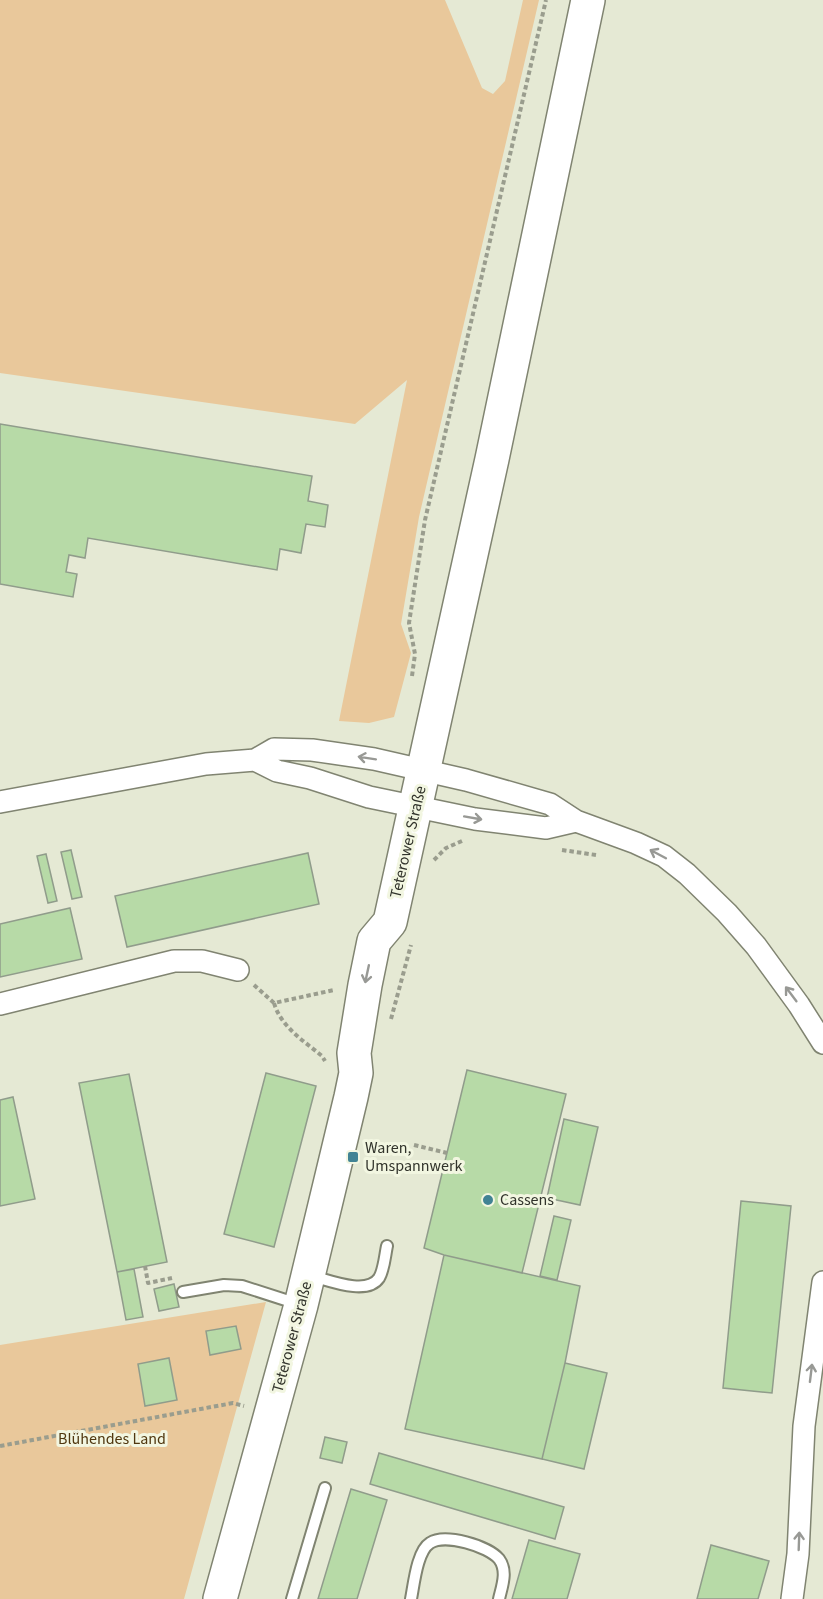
<svg xmlns="http://www.w3.org/2000/svg" width="823" height="1599" font-family="'Source Sans 3',sans-serif">
	<rect width="100%" height="100%" fill="#e5e9d4"/>
	<path fill="#e9c89b" d="M 0,0 L 445,0 L 482,88 L 493,94 L 505,81 L 523,0 L 539,0 L 419,517 L 401,624 L 411,653 L 394,717 L 369,723 L 339,721 L 407,380 L 355,424 L 0,373 Z
		M 266,1302 L 184,1599 L 0,1599 L 0,1345 Z"/>
	<path fill="#b7daa7" stroke="#909c8b" stroke-width="1.5" d="M 0,424 L 312,476 L 308,501 L 328,505 L 325,527 L 306,524 L 301,553 L 280,549 L 277,570 L 88,538 L 85,558 L 69,555 L 66,572 L 77,574 L 73,597 L 0,584 Z
		M 71,850 L 82,897 L 72,899 L 61,852 Z
		M 308,853 L 319,904 L 127,947 L 115,896 Z
		M 46,854 L 57,901 L 48,903 L 37,856 Z
		M 70,908 L 82,959 L 0,977 L 0,924 Z
		M 467,1070 L 566,1094 L 522,1273 L 444,1255 L 424,1248 Z
		M 266,1073 L 316,1086 L 274,1247 L 224,1234 Z
		M 129,1074 L 167,1262 L 117,1272 L 79,1083 Z
		M 13,1097 L 35,1199 L 0,1206 L 0,1100 Z
		M 564,1119 L 598,1127 L 580,1205 L 547,1198 Z
		M 741,1201 L 791,1206 L 772,1393 L 723,1388 Z
		M 554,1216 L 571,1220 L 557,1280 L 540,1276 Z
		M 444,1255 L 580,1286 L 565,1363 L 542,1459 L 405,1429 Z
		M 134,1269 L 143,1317 L 126,1320 L 117,1272 Z
		M 174,1284 L 179,1307 L 159,1311 L 154,1289 Z
		M 236,1326 L 241,1349 L 210,1355 L 206,1331 Z
		M 169,1358 L 177,1400 L 145,1406 L 138,1364 Z
		M 565,1363 L 607,1373 L 584,1469 L 542,1459 Z
		M 325,1437 L 347,1442 L 342,1463 L 320,1458 Z
		M 379,1453 L 564,1507 L 555,1539 L 370,1484 Z
		M 351,1489 L 387,1500 L 357,1599 L 318,1599 Z
		M 529,1540 L 580,1554 L 567,1599 L 512,1599 Z
		M 711,1545 L 769,1561 L 758,1599 L 697,1599 Z"/>
	<g fill="none" stroke-linecap="round" stroke-linejoin="round">
		<defs>
			<path id="service" d="M 312,1276 C 328,1280 367,1296 379,1278 C 384,1270 385,1255 387,1246
				M 183,1292 L 224,1285 L 242,1286 L 298,1304
				M 292,1599 L 325,1488
				M 411,1599 C 414,1584 417,1551 430,1543 C 445,1533 488,1546 499,1559 C 508,1571 502,1586 499,1599"/>
			<path id="minor" d="M 255,760 L 277,771 L 310,778 L 369,797 L 475,819 L 546,828 L 576,821
				M 0,802 L 206,764 L 255,760 L 274,749 L 312,750 L 374,759 L 466,780 L 550,804 L 576,821 L 636,843 L 664,856 L 687,874 L 727,913 L 756,946 L 799,1005 L 823,1043
				M 0,1004 L 174,961 L 202,961 L 238,970
				M 792,1599 L 798,1554 L 804,1426 L 823,1282"/>
			<path id="primary" d="M 220,1599 L 301,1305 L 351,1097 L 356,1073 L 354,1053 L 365,985 L 374,941 L 390,922 L 492,459 L 588,0"/>
		</defs>
		<use href="#service" stroke="#808471" stroke-width="14"/>
		<use href="#minor" stroke="#808471" stroke-width="24"/>
		<use href="#primary" stroke="#808471" stroke-width="36"/>
		<path stroke="#9a9d8e" stroke-width="4" stroke-dasharray="4.5 3" stroke-linecap="butt" d="M 412,676 L 415,654 L 409,623 L 425,520 L 546,0
			M 562,850 L 596,855
			M 434,860 L 446,848 L 462,841
			M 254,985 L 274,1003 L 334,990
			M 274,1003 C 281,1027 304,1041 322,1056 L 325,1061
			M 391,1019 L 411,945
			M 414,1145 L 447,1153
			M 145,1266 L 148,1283 L 172,1278
			M 0,1446 L 233,1403 L 244,1406"/>
		<use href="#service" stroke="#fff" stroke-width="10"/>
		<use href="#minor" stroke="#fff" stroke-width="21"/>
		<use href="#primary" stroke="#fff" stroke-width="33"/>
	</g>
	<defs><path id="oneway-shaft" d="M-6 0H5M1.5-3L5.5 0L1.5 3" fill="none" stroke-width="1.6" stroke-linecap="round" stroke-linejoin="round" transform="scale(1.5)"/></defs>
	<g stroke="#989995">
		<use href="#oneway-shaft" transform="translate(367 758) rotate(-171)"/>
		<use href="#oneway-shaft" transform="translate(473 818) rotate(10)"/>
		<use href="#oneway-shaft" transform="translate(658 854) rotate(-152)"/>
		<use href="#oneway-shaft" transform="translate(367 974) rotate(102)"/>
		<use href="#oneway-shaft" transform="translate(791 994) rotate(-127)"/>
		<use href="#oneway-shaft" transform="translate(811 1373) rotate(-83)"/>
		<use href="#oneway-shaft" transform="translate(799 1541) rotate(-88)"/>
	</g>
	<g fill="#418394" stroke="#f2f6e1" stroke-width="2">
		<rect x="347" y="1151" width="12" height="12" rx="3"/>
		<circle cx="488" cy="1200" r="6"/>
	</g>
	<g text-anchor="middle" dominant-baseline="central" stroke-width="6" stroke-linejoin="round" paint-order="stroke">
		<g font-size="16" fill="#31332b" stroke="#f2f6e1">
			<text transform="translate(408 842) rotate(-77)">Teterower Straße</text>
			<text transform="translate(292 1337) rotate(-75)">Teterower Straße</text>
		</g>
		<g font-size="16" fill="#31332b" stroke="#f2f6e1" text-anchor="start">
			<text x="365" y="1148">Waren,<tspan x="365" dy="18">Umspannwerk</tspan></text>
			<text x="500" y="1200">Cassens</text>
		</g>
		<g font-size="16" fill="#50370f" stroke="#f2f6e1">
			<text x="112" y="1439">Blühendes Land</text>
		</g>
	</g>
</svg>
